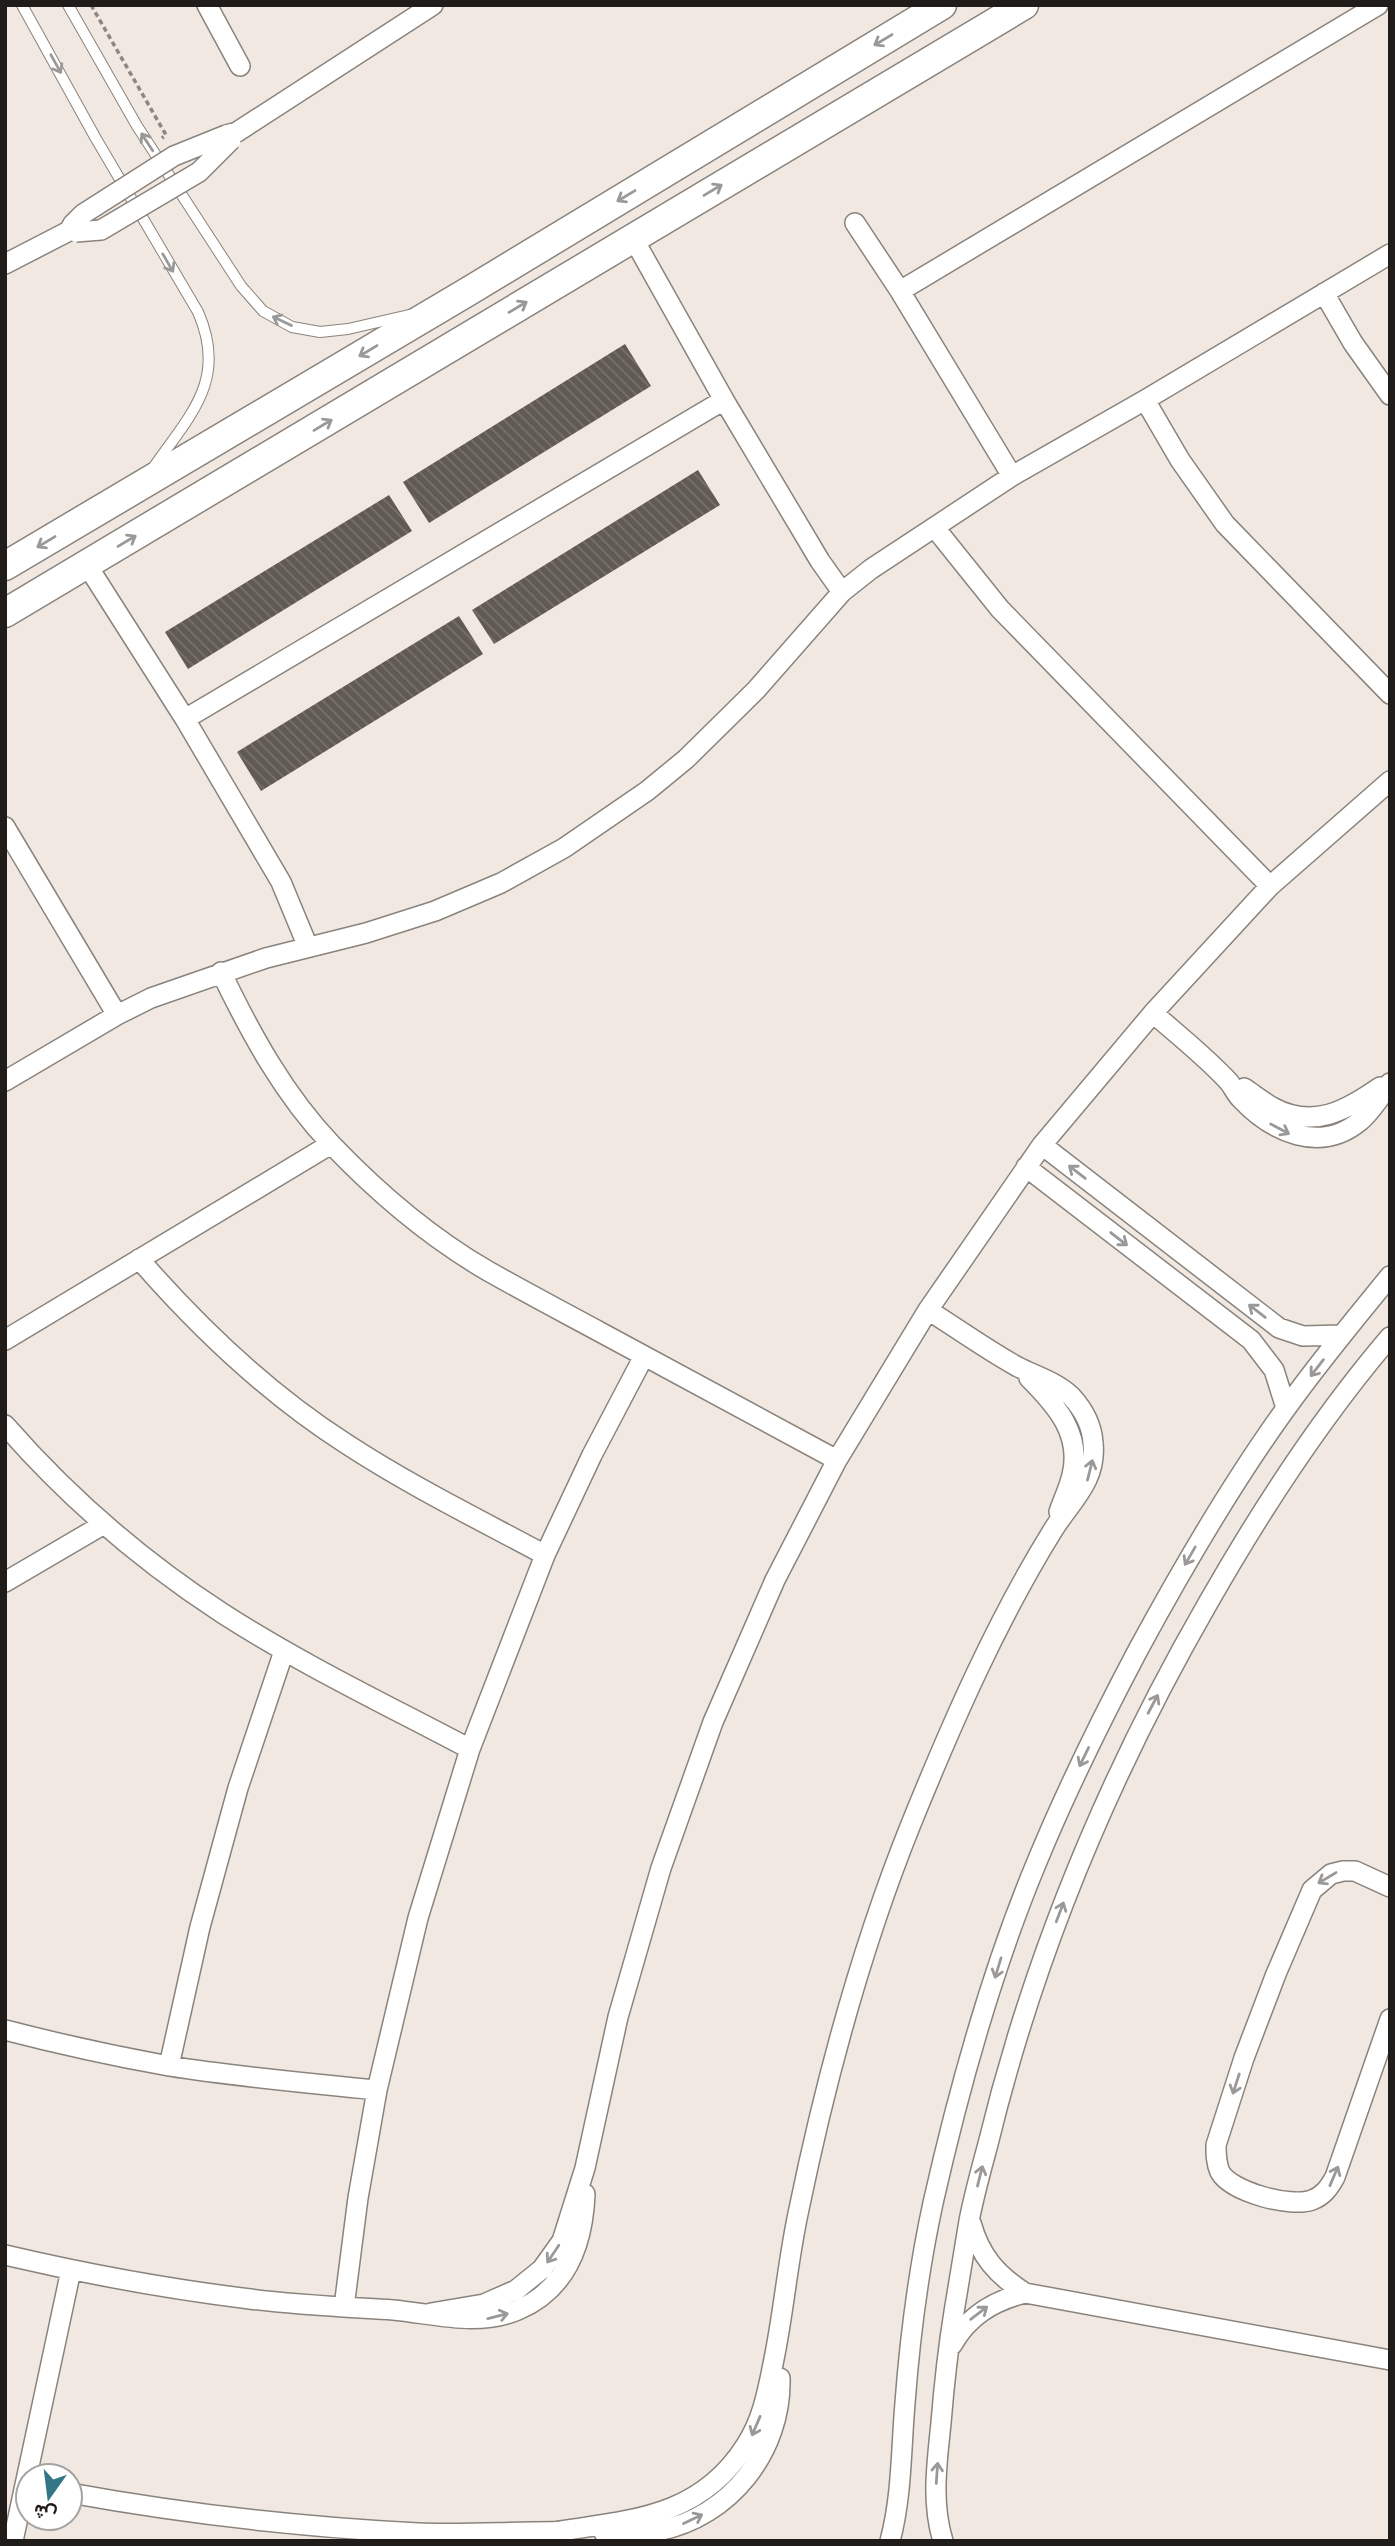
<svg xmlns="http://www.w3.org/2000/svg" width="1395" height="2546" font-family="Commissioner,Vazirmatn,sans-serif">
	<defs>
		<pattern id="building-back-hatch" width="6" height="6" patternUnits="userSpaceOnUse" patternTransform="scale(1.75)"><rect width="6" height="6" fill="#605a53"/><path d="M-1 5l2 2M0 0l6 6M5-1l2 2" fill="none" stroke="#77726d"/></pattern>
	</defs>
	<rect width="100%" height="100%" fill="#f1e9e1"/>
	<path fill="url(#building-back-hatch)" d="M 625,344 L 651,386 L 429,523 L 403,482 Z
		M 698,470 L 720,505 L 494,644 L 472,610 Z
		M 389,495 L 412,531 L 188,669 L 165,632 Z
		M 459,616 L 483,654 L 261,791 L 237,752 Z"/>
	<g fill="none" stroke-linecap="round" stroke-linejoin="round">
		<defs>
			<path id="lane" d="M 22,5 L 95,137 L 198,312 C 228,380 190,415 153,468
				M 68,5 L 137,126 L 241,286 L 263,311 L 292,327 L 320,332 L 348,329 L 409,315"/>
			<path id="street" d="M 207,5 L 240,66
				M 226,135 L 237,132 L 433,5
				M 855,223 L 900,291 L 1012,476
				M 633,238 L 724,400 L 820,561 L 842,592
				M 5,264 L 69,231 L 73,224
				M 900,291 L 1378,5
				M 1324,293 L 1353,343 L 1390,395
				M 1145,400 L 1180,460 L 1225,524 L 1390,694
				M 935,528 L 1000,609 L 1270,886
				M 87,565 L 185,719 L 281,882 L 308,947
				M 185,719 L 724,400
				M 5,827 L 117,1015
				M 221,972 C 251,1034 284,1095 332,1145 C 378,1193 431,1238 488,1271 C 525,1292 563,1312 600,1332 C 679,1375 758,1418 837,1460
				M 1153,1013 C 1178,1035 1206,1057 1229,1082 C 1233,1087 1236,1094 1241,1099 C 1272,1132 1320,1154 1360,1121 C 1372,1111 1381,1096 1390,1083
				M 5,1081 L 117,1015 L 151,998 L 266,958 L 366,933 L 435,911 L 501,883 L 564,848 L 647,791 L 686,759 L 756,690 L 842,592 L 871,569 L 1012,476 L 1145,400 L 1390,254
				M 1244,1088 C 1253,1094 1262,1101 1272,1107 C 1314,1130 1346,1110 1380,1087
				M 1042,1145 L 1279,1328 L 1303,1336 L 1342,1335
				M 1026,1167 L 1251,1340 L 1274,1370 L 1286,1408
				M 139,1259 C 200,1329 267,1393 345,1443 C 409,1485 478,1519 545,1555
				M 5,1340 L 331,1144
				M 1029,1378 C 1056,1405 1082,1434 1072,1475 C 1069,1488 1063,1500 1059,1512
				M 5,1425 C 68,1497 142,1561 222,1613 C 301,1664 387,1705 470,1749
				M 5,1582 L 104,1524
				M 1390,1887 L 1355,1871 L 1343,1871 L 1331,1874 L 1312,1890 L 1276,1974 L 1244,2058 L 1216,2145 C 1216,2154 1216,2163 1220,2172 C 1231,2192 1291,2208 1312,2200 C 1323,2196 1329,2188 1335,2177 L 1390,2019
				M 5,2030 C 59,2044 114,2056 169,2066 C 238,2077 308,2083 377,2090
				M 169,2066 L 200,1927 L 238,1788 L 284,1651
				M 971,2223 C 980,2256 997,2275 1025,2293 L 1390,2360
				M 5,2255 C 86,2274 168,2289 250,2299 C 297,2305 345,2307 393,2310 C 435,2314 478,2327 518,2310 C 567,2289 583,2243 585,2194
				M 344,2307 L 358,2198 L 377,2090 L 418,1918 L 470,1749 L 545,1555 L 592,1455 L 644,1356
				M 431,2313 L 484,2304 L 516,2290 L 542,2269 L 562,2241 L 585,2168 L 618,2017 L 661,1868 L 713,1722 L 775,1580 L 837,1460 L 928,1310 L 1042,1145 L 1153,1013 L 1270,886 L 1390,781
				M 952,2345 C 968,2316 993,2301 1025,2293
				M 70,2493 C 185,2514 301,2527 418,2533 C 467,2535 517,2531 567,2532
				M 554,2532 C 630,2520 700,2518 746,2445 C 763,2419 768,2389 774,2359 C 784,2310 788,2259 799,2209 C 826,2078 861,1948 911,1824 C 952,1723 996,1622 1053,1530 C 1071,1501 1097,1481 1093,1443 C 1092,1426 1083,1409 1071,1396 C 1056,1382 1036,1376 1018,1367 C 987,1350 958,1329 928,1310
				M 604,2533 C 622,2534 640,2535 658,2531 C 730,2517 782,2451 780,2378
				M 13,2541 L 71,2270
				M 890,2541 C 902,2496 901,2449 905,2403 C 910,2336 919,2268 933,2203 C 959,2088 991,1972 1036,1864 C 1066,1791 1101,1720 1138,1650 C 1183,1567 1231,1484 1287,1407 C 1319,1362 1355,1319 1390,1276
				M 943,2541 C 931,2502 937,2463 941,2423 C 944,2386 948,2349 954,2312 C 959,2282 964,2251 969,2221 C 974,2195 981,2170 988,2144 C 1034,1954 1110,1773 1208,1603 C 1261,1510 1320,1419 1390,1337"/>
			<path id="secondary" d="M 5,566 L 469,291 L 942,5
				M 5,613 L 1024,5"/>
		</defs>
		<use href="#lane" stroke="#8a837c" stroke-width="12"/>
		<use href="#street" stroke="#8a837c" stroke-width="22"/>
		<use href="#secondary" stroke="#8a837c" stroke-width="31"/>
		<path stroke="#8c8781" stroke-width="3.5" stroke-dasharray="5 3.5" stroke-linecap="butt" d="M 91,5 L 166,135 L 162,138"/>
		<use href="#lane" stroke="#fff" stroke-width="10"/>
		<use href="#street" stroke="#fff" stroke-width="19"/>
		<use href="#secondary" stroke="#fff" stroke-width="28"/>
		<defs>
			<path id="street-bridge" d="M 73,224 L 83,214 L 174,156 L 226,135
				M 76,232 L 101,230 L 199,172 L 231,140"/>
		</defs>
		<use href="#street-bridge" stroke="#8a837c" stroke-width="22" stroke-linecap="butt"/>
		<use href="#street-bridge" stroke="#fff" stroke-width="19"/>
	</g>
	<defs><path id="oneway-shaft" d="M-6 0H5M1.5-3L5.5 0L1.5 3" fill="none" stroke-width="1.6" stroke-linecap="round" stroke-linejoin="round" transform="scale(1.75)"/></defs>
	<g stroke="#9a9998">
		<use href="#oneway-shaft" transform="translate(883 40) rotate(149)"/>
		<use href="#oneway-shaft" transform="translate(56 64) rotate(61)"/>
		<use href="#oneway-shaft" transform="translate(147 142) rotate(-123)"/>
		<use href="#oneway-shaft" transform="translate(713 190) rotate(-31)"/>
		<use href="#oneway-shaft" transform="translate(626 196) rotate(149)"/>
		<use href="#oneway-shaft" transform="translate(168 263) rotate(60)"/>
		<use href="#oneway-shaft" transform="translate(518 307) rotate(-31)"/>
		<use href="#oneway-shaft" transform="translate(282 321) rotate(-154)"/>
		<use href="#oneway-shaft" transform="translate(368 351) rotate(149)"/>
		<use href="#oneway-shaft" transform="translate(323 425) rotate(-31)"/>
		<use href="#oneway-shaft" transform="translate(127 541) rotate(-31)"/>
		<use href="#oneway-shaft" transform="translate(46 542) rotate(149)"/>
		<use href="#oneway-shaft" transform="translate(1280 1129) rotate(28)"/>
		<use href="#oneway-shaft" transform="translate(1077 1172) rotate(-142)"/>
		<use href="#oneway-shaft" transform="translate(1119 1239) rotate(38)"/>
		<use href="#oneway-shaft" transform="translate(1257 1311) rotate(-142)"/>
		<use href="#oneway-shaft" transform="translate(1317 1368) rotate(128)"/>
		<use href="#oneway-shaft" transform="translate(1090 1470) rotate(-76)"/>
		<use href="#oneway-shaft" transform="translate(1190 1556) rotate(120)"/>
		<use href="#oneway-shaft" transform="translate(1153 1704) rotate(-62)"/>
		<use href="#oneway-shaft" transform="translate(1084 1757) rotate(116)"/>
		<use href="#oneway-shaft" transform="translate(1327 1878) rotate(149)"/>
		<use href="#oneway-shaft" transform="translate(1060 1912) rotate(-69)"/>
		<use href="#oneway-shaft" transform="translate(998 1968) rotate(107)"/>
		<use href="#oneway-shaft" transform="translate(1236 2084) rotate(108)"/>
		<use href="#oneway-shaft" transform="translate(980 2176) rotate(-76)"/>
		<use href="#oneway-shaft" transform="translate(1334 2176) rotate(-67)"/>
		<use href="#oneway-shaft" transform="translate(553 2254) rotate(124)"/>
		<use href="#oneway-shaft" transform="translate(979 2313) rotate(-37)"/>
		<use href="#oneway-shaft" transform="translate(498 2316) rotate(-14)"/>
		<use href="#oneway-shaft" transform="translate(756 2426) rotate(113)"/>
		<use href="#oneway-shaft" transform="translate(937 2473) rotate(-86)"/>
		<use href="#oneway-shaft" transform="translate(693 2519) rotate(-26)"/>
	</g>
	<rect width="1395" height="2546" fill="none" stroke="#1f1c1a" stroke-width="14"/>
	<g transform="translate(49 2497) rotate(194)"><circle r="33" fill="#ffffff" stroke="#a5a4a3" stroke-width="2"/>
	<path d="M0-5L12 26L0 18L-12 26Z" fill="#337686"/>
	<text y="-10" font-size="19" font-weight="bold" text-anchor="middle" fill="#1f1c1a">ش</text>
	</g>
</svg>
